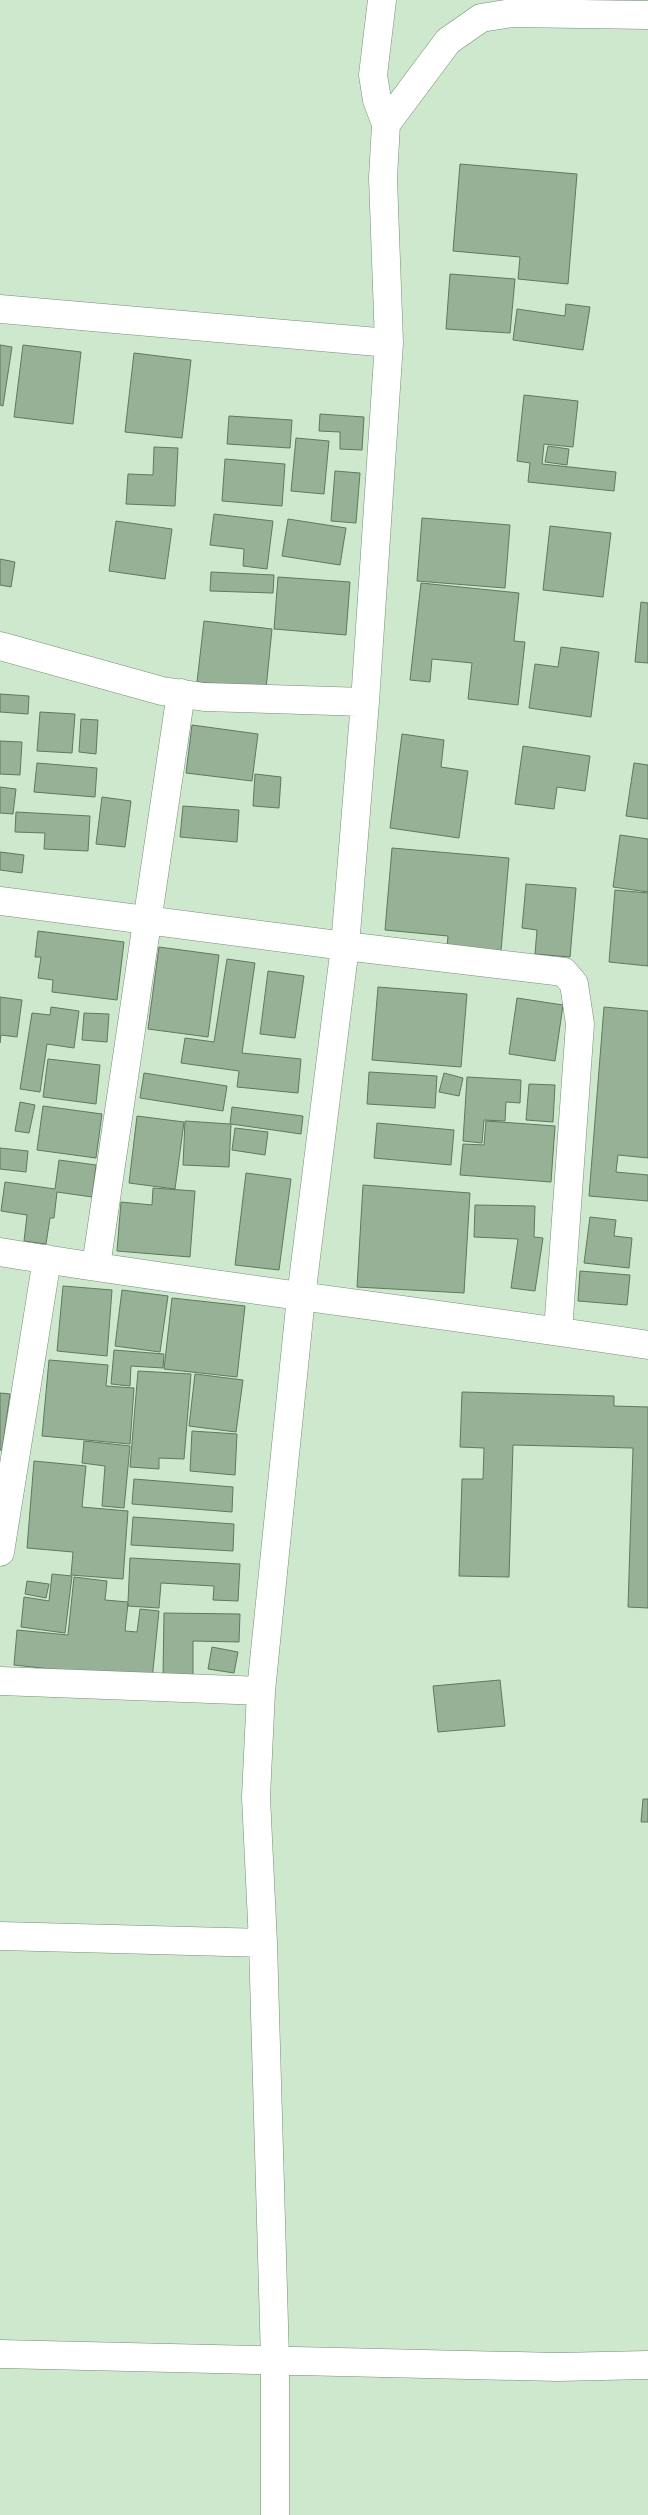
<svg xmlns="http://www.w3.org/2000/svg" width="648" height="2515" font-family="'PT Serif',serif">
	<rect width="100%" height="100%" fill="#cde8cc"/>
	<path fill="#97b196" stroke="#5f785e" d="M 460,164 L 577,174 L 568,284 L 518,279 L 520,257 L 453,251 Z
		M 450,274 L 515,279 L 510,333 L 446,329 Z
		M 566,304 L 590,307 L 583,350 L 513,340 L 517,309 L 565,316 Z
		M 0,345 L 12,347 L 3,406 L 0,405 Z
		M 23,345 L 81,352 L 73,424 L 14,417 Z
		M 134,353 L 191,360 L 182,438 L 125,432 Z
		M 524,395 L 578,401 L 573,447 L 544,444 L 542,464 L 616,472 L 614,491 L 528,482 L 530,463 L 517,461 Z
		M 320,414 L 364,417 L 362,450 L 340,449 L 340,432 L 319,431 Z
		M 229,416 L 292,420 L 290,448 L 227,444 Z
		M 296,438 L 329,441 L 324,494 L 291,491 Z
		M 548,446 L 569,449 L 567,465 L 545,462 Z
		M 154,447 L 178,448 L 175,506 L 126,504 L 128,474 L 153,475 Z
		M 225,459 L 285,464 L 282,506 L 222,501 Z
		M 335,471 L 360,473 L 356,523 L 331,521 Z
		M 214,514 L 273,521 L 267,569 L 243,566 L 244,549 L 210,545 Z
		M 422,518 L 510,525 L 505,588 L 417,581 Z
		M 288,519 L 346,528 L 340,565 L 282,556 Z
		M 116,521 L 172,529 L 165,579 L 109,571 Z
		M 550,526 L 611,533 L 603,597 L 543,590 Z
		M 0,559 L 15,562 L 11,587 L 0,585 Z
		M 211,572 L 274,575 L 273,593 L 210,591 Z
		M 278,577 L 350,582 L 346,635 L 274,629 Z
		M 421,583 L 519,593 L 514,641 L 525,642 L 518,705 L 468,699 L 472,663 L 432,659 L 430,682 L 410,680 Z
		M 641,602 L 648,603 L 648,663 L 635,662 Z
		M 204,621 L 272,629 L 266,689 L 197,682 Z
		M 561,647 L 599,652 L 591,717 L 529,708 L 535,664 L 558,667 Z
		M 0,694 L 29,696 L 28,714 L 0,712 Z
		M 40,712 L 75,714 L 72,753 L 37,751 Z
		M 81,719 L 98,720 L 96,754 L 79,752 Z
		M 192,725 L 258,734 L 252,781 L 186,773 Z
		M 402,734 L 444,740 L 441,767 L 468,771 L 459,838 L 390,828 Z
		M 0,741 L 22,742 L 20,775 L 0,774 Z
		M 523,746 L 590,756 L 585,791 L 557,787 L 554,809 L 515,804 Z
		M 37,763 L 97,768 L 95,797 L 34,792 Z
		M 634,763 L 648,765 L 648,819 L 626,816 Z
		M 255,774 L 281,777 L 279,808 L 253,806 Z
		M 0,787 L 16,789 L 13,814 L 0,813 Z
		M 102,797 L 131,801 L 125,847 L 96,844 Z
		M 183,806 L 239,810 L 237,842 L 180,837 Z
		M 16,812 L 90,816 L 88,851 L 44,849 L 45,833 L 15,832 Z
		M 620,835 L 648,839 L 648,892 L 613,887 Z
		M 392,848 L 509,858 L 501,951 L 447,947 L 448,936 L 385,930 Z
		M 0,852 L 24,855 L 22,873 L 0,870 Z
		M 526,884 L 576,888 L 570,957 L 535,954 L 537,930 L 522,928 Z
		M 615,890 L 648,893 L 648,966 L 609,962 Z
		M 38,931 L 124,942 L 117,1000 L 52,992 L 53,980 L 38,978 L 41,957 L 35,957 Z
		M 159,947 L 219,955 L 208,1037 L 148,1029 Z
		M 227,959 L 255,963 L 242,1053 L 301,1059 L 298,1093 L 237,1087 L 239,1071 L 181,1063 L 185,1038 L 214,1042 Z
		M 268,971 L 304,976 L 295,1038 L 260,1034 Z
		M 378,987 L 467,994 L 461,1067 L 372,1060 Z
		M 0,997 L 22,1000 L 17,1037 L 1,1035 L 0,1043 Z
		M 517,998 L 563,1005 L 555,1061 L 509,1054 Z
		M 51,1007 L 79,1011 L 74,1048 L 47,1044 L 40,1092 L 20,1089 L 32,1013 L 50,1015 Z
		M 604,1007 L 648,1011 L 648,1158 L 618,1155 L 616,1172 L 648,1175 L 648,1201 L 589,1196 Z
		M 84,1013 L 109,1014 L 107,1042 L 82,1040 Z
		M 48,1059 L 100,1065 L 96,1104 L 43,1097 Z
		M 369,1072 L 437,1076 L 435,1108 L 367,1104 Z
		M 144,1073 L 227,1086 L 223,1111 L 140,1098 Z
		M 444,1073 L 463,1078 L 459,1096 L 439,1092 Z
		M 467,1077 L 521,1080 L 520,1103 L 506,1102 L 505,1121 L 484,1120 L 482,1143 L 463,1141 Z
		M 529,1084 L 555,1085 L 553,1122 L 526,1120 Z
		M 20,1102 L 35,1105 L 29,1133 L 15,1131 Z
		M 43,1106 L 102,1114 L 96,1158 L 37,1150 Z
		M 232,1107 L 303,1116 L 301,1134 L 231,1124 L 229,1167 L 183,1165 L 185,1121 L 230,1124 Z
		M 137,1116 L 184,1122 L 175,1189 L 129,1183 Z
		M 486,1121 L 555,1126 L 551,1182 L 460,1175 L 463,1144 L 484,1145 Z
		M 377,1123 L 454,1130 L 451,1165 L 374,1158 Z
		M 235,1128 L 268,1132 L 265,1155 L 232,1150 Z
		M 0,1148 L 28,1151 L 26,1172 L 0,1169 Z
		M 59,1160 L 96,1165 L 92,1197 L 57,1192 L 54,1218 L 50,1218 L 46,1244 L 24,1241 L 27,1215 L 1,1211 L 5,1182 L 55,1189 Z
		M 246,1173 L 291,1179 L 279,1270 L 235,1265 Z
		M 363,1185 L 470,1193 L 464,1293 L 357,1287 Z
		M 153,1188 L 195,1191 L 190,1257 L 117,1251 L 121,1202 L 152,1205 Z
		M 475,1205 L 535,1206 L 534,1237 L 543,1238 L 535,1291 L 511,1288 L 518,1239 L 474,1237 Z
		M 590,1217 L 616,1220 L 614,1236 L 632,1238 L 629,1268 L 584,1263 Z
		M 580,1271 L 630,1275 L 627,1305 L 578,1301 Z
		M 63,1286 L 112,1290 L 107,1356 L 57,1351 Z
		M 122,1290 L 168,1296 L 160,1352 L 115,1346 Z
		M 172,1298 L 245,1306 L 237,1377 L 164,1369 Z
		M 114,1350 L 164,1354 L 163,1368 L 131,1366 L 130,1386 L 111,1384 Z
		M 49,1360 L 108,1365 L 106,1386 L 134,1388 L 130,1444 L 42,1436 Z
		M 138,1371 L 191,1374 L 184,1459 L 159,1458 L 159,1469 L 130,1467 Z
		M 195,1374 L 243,1380 L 236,1432 L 189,1426 Z
		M 462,1392 L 614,1396 L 614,1406 L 648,1407 L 648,1608 L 628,1607 L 633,1448 L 513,1445 L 509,1577 L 459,1576 L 462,1479 L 483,1479 L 484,1448 L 460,1447 Z
		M 0,1393 L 10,1394 L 2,1450 L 0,1450 Z
		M 192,1431 L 237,1434 L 235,1475 L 190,1471 Z
		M 84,1441 L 130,1446 L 124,1508 L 102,1506 L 105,1466 L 82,1463 Z
		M 34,1461 L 86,1466 L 82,1507 L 128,1511 L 123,1579 L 71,1575 L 73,1552 L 27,1548 Z
		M 134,1479 L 233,1487 L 232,1512 L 132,1504 Z
		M 133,1517 L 234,1524 L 233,1551 L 131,1545 Z
		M 130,1558 L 240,1564 L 238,1601 L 213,1600 L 214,1586 L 161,1583 L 159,1608 L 128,1606 L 128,1603 L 125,1631 L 137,1632 L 140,1609 L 159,1611 L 152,1680 L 14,1665 L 17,1630 L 68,1635 L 74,1577 L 107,1581 L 105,1600 L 128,1602 Z
		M 52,1574 L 72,1576 L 65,1633 L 21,1627 L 24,1597 L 49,1601 Z
		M 27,1581 L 49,1584 L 46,1598 L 25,1594 Z
		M 164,1613 L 240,1614 L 239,1642 L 193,1641 L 193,1676 L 163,1676 Z
		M 212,1647 L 238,1652 L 234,1673 L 208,1669 Z
		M 500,1680 L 505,1726 L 438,1732 L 433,1686 Z
		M 643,1799 L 648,1799 L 648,1822 L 641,1822 Z"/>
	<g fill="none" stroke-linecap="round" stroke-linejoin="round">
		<defs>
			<path id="minor" d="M 386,124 L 448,41 L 481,18 L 512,13 L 648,15
				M 0,309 L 389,343 L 383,178 L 386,124 L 377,100 L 373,75 L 382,0
				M 0,646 L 162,691 L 204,697 L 365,702
				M 0,901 L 345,946 L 564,972 L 574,984 L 580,1024 L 558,1331
				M 0,1252 C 215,1287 432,1312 648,1345
				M 96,1266 L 181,693
				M 0,1552 L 47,1259
				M 0,1681 L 261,1691
				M 0,1936 L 263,1943 L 275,2359 L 275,2515
				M 263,1943 L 256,1797 L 261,1691 L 301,1297 L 345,946 L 365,702 L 389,343
				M 0,2354 L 557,2367 L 648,2365"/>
		</defs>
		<use href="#minor" stroke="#758f74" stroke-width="29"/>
		<use href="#minor" stroke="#fff" stroke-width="28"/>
	</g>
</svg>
